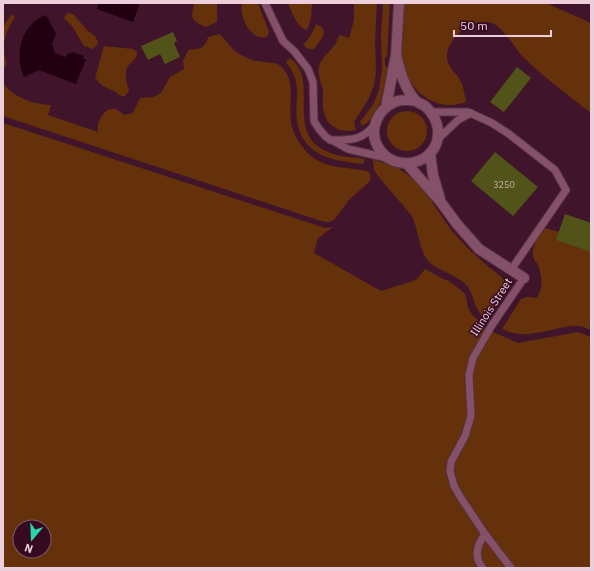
<svg xmlns="http://www.w3.org/2000/svg" width="594" height="571" font-family="'IBM Plex Sans',sans-serif">
	<rect width="100%" height="100%" fill="#40142a"/>
	<path fill="#64310b" fill-rule="evenodd" d="M 195,3 L 217,3 L 217,22 L 206,27 C 192,21 189,18 195,3 Z
		M 242,3 L 258,3 L 269,32 L 267,37 C 250,41 239,16 242,3 Z
		M 288,3 L 312,3 L 311,19 L 307,30 C 298,29 291,11 288,3 Z
		M 354,3 L 377,3 L 375,42 L 376,71 L 374,86 L 368,100 L 354,122 L 356,130 C 343,134 327,127 324,113 C 322,106 323,99 323,91 C 322,84 317,74 319,67 C 320,59 329,53 333,47 C 336,44 337,40 339,36 L 340,35 L 349,38 L 354,20 Z
		M 383,3 L 390,3 L 387,57 L 385,57 L 385,66 L 388,67 C 387,85 379,118 362,126 L 360,122 L 374,103 L 379,89 L 382,70 L 381,33 Z
		M 404,3 L 546,3 L 591,23 L 591,113 C 568,95 545,78 524,58 C 516,50 504,29 494,24 C 482,18 467,25 458,34 C 452,41 446,48 447,58 C 448,69 458,74 462,84 C 464,90 465,96 466,102 C 452,107 441,106 428,99 C 393,78 402,37 404,3 Z
		M 67,13 L 73,14 L 88,31 L 95,36 L 98,42 L 97,45 L 93,49 L 84,46 L 72,26 L 64,18 Z
		M 12,14 L 15,17 C 8,28 3,38 4,51 C 4,56 7,61 6,67 L 4,67 L 3,27 L 6,22 Z
		M 316,24 L 322,27 L 324,32 L 322,38 L 314,49 L 308,49 L 303,45 L 310,37 Z
		M 219,34 C 225,38 229,46 235,51 C 240,55 247,58 252,60 C 259,62 277,62 281,66 C 297,82 288,102 291,122 C 293,135 301,147 311,156 C 323,166 339,167 354,169 C 359,170 365,170 369,172 L 371,178 L 369,182 L 349,200 L 334,220 L 330,222 L 325,222 L 318,220 L 3,116 L 3,83 C 14,98 33,104 51,105 L 48,115 L 98,132 C 96,124 103,109 112,109 C 116,108 120,112 124,115 L 133,113 L 140,98 L 153,97 L 161,93 L 170,77 L 184,69 L 183,61 L 189,49 C 199,51 206,47 208,37 Z
		M 104,46 L 133,49 L 137,52 C 137,60 130,62 127,68 C 124,76 127,83 129,91 L 125,96 C 119,96 118,94 114,91 C 105,87 102,87 95,78 Z
		M 290,58 C 321,80 283,134 328,152 C 339,157 353,157 365,159 L 363,164 C 359,164 353,163 348,162 C 323,159 301,149 297,121 C 294,97 304,85 286,62 Z
		M387 131a20 20 0 1 1 40 0a20 20 0 1 1-40 0Z
		M 3,123 L 319,226 L 325,228 L 333,227 L 318,238 L 314,253 L 381,291 L 416,280 L 425,269 L 445,280 L 448,280 L 463,292 L 466,296 L 468,308 L 473,316 L 483,324 L 482,325 L 484,328 L 518,343 L 578,332 L 591,337 L 591,568 L 3,568 ZM 20,527 L 44,527 L 44,551 L 20,551 Z
		M 373,160 C 424,170 430,207 461,241 C 470,251 480,259 490,268 C 495,272 500,275 504,280 C 508,293 493,308 486,318 C 474,311 475,298 468,287 C 459,275 440,272 429,262 C 420,253 418,229 412,216 L 378,176 L 374,170 Z
		M 542,227 L 559,232 L 557,240 L 591,252 L 591,330 C 587,329 583,326 579,326 C 573,325 566,327 560,328 C 541,332 521,339 502,329 L 521,299 L 527,297 L 537,298 C 543,286 543,279 538,265 C 537,263 534,260 533,257 C 531,248 539,236 542,227 Z"/>
	<path fill="#210010" d="M 99,3 L 140,3 L 133,22 L 97,9 Z
		M 46,15 L 56,34 L 52,44 L 55,53 L 66,57 L 68,53 L 71,54 L 72,52 L 84,56 L 83,59 L 86,59 L 76,84 L 39,70 L 24,77 C 14,55 21,24 46,15 Z"/>
	<path fill="#515319" d="M 173,32 L 177,41 L 174,43 L 180,57 L 165,64 L 160,54 L 148,60 L 141,46 Z
		M 517,67 L 531,78 L 504,112 L 490,102 Z
		M 495,152 L 538,187 L 513,216 L 471,181 Z
		M 565,214 L 591,223 L 591,252 L 556,240 Z"/>
	<g fill="none" stroke-linecap="round" stroke-linejoin="round">
		<defs>
			<path id="service" d="M 265,3 L 283,41 L 294,51 L 308,69 L 313,82 L 314,121 L 319,129 L 326,137 L 348,149 L 387,158
				M 431,112 L 468,112 L 492,123 L 509,134 L 555,170 L 566,190 L 511,270
				M 330,140 C 349,140 363,141 375,124
				M 437,140 L 458,120 L 471,113
				M 483,568 C 473,557 477,545 485,534
				M 511,568 L 485,534 L 461,498 L 454,486 L 450,471 L 451,462 L 465,436 L 471,416 L 469,375 L 473,358 L 492,325 L 524,278"/>
			<path id="minor" d="M 396,55 C 400,71 404,87 415,100 C 417,103 422,104 425,106 C 432,112 437,121 438,130 C 441,165 392,176 377,145 C 369,129 378,109 395,102 C 401,99 409,100 416,101
				M 386,107 L 396,55 L 399,3
				M 430,153 L 433,175 L 440,199
				M 407,164 L 440,201 L 457,224 L 479,249 L 524,278"/>
		</defs>
		<use href="#service" stroke="#553243" stroke-width="9"/>
		<use href="#minor" stroke="#553243" stroke-width="12"/>
		<use href="#service" stroke="#845168" stroke-width="7"/>
		<use href="#minor" stroke="#845168" stroke-width="10"/>
	</g>
	<g text-anchor="middle" dominant-baseline="central" stroke-width="3" stroke-linejoin="round" paint-order="stroke">
		<g font-size="9" fill="#c6b0aa">
			<text x="504" y="184">3250</text>
		</g>
		<g font-size="11" fill="#edcfdb" stroke="#350a21">
			<text transform="translate(491 307) rotate(-57)">Illinois Street</text>
		</g>
	</g>
	<rect width="594" height="571" fill="none" stroke="#edcfdb" stroke-width="8"/>
	<g transform="translate(32 539) rotate(199)"><circle r="19" fill="#350a21" stroke="#7f596b"/>
	<path d="M0-3L7 15L0 10L-7 15Z" fill="#2ad5ac"/>
	<text y="-6" font-size="11" font-weight="bold" text-anchor="middle" fill="#edcfdb">N</text>
	</g>
	<path d="M454 30v6h97v-6" fill="none" stroke="#edcfdb" stroke-width="2"/>
	<text x="460" y="30" font-size="12" fill="#edcfdb" stroke="#350a21" stroke-width="3" paint-order="stroke">50 m</text>
</svg>
